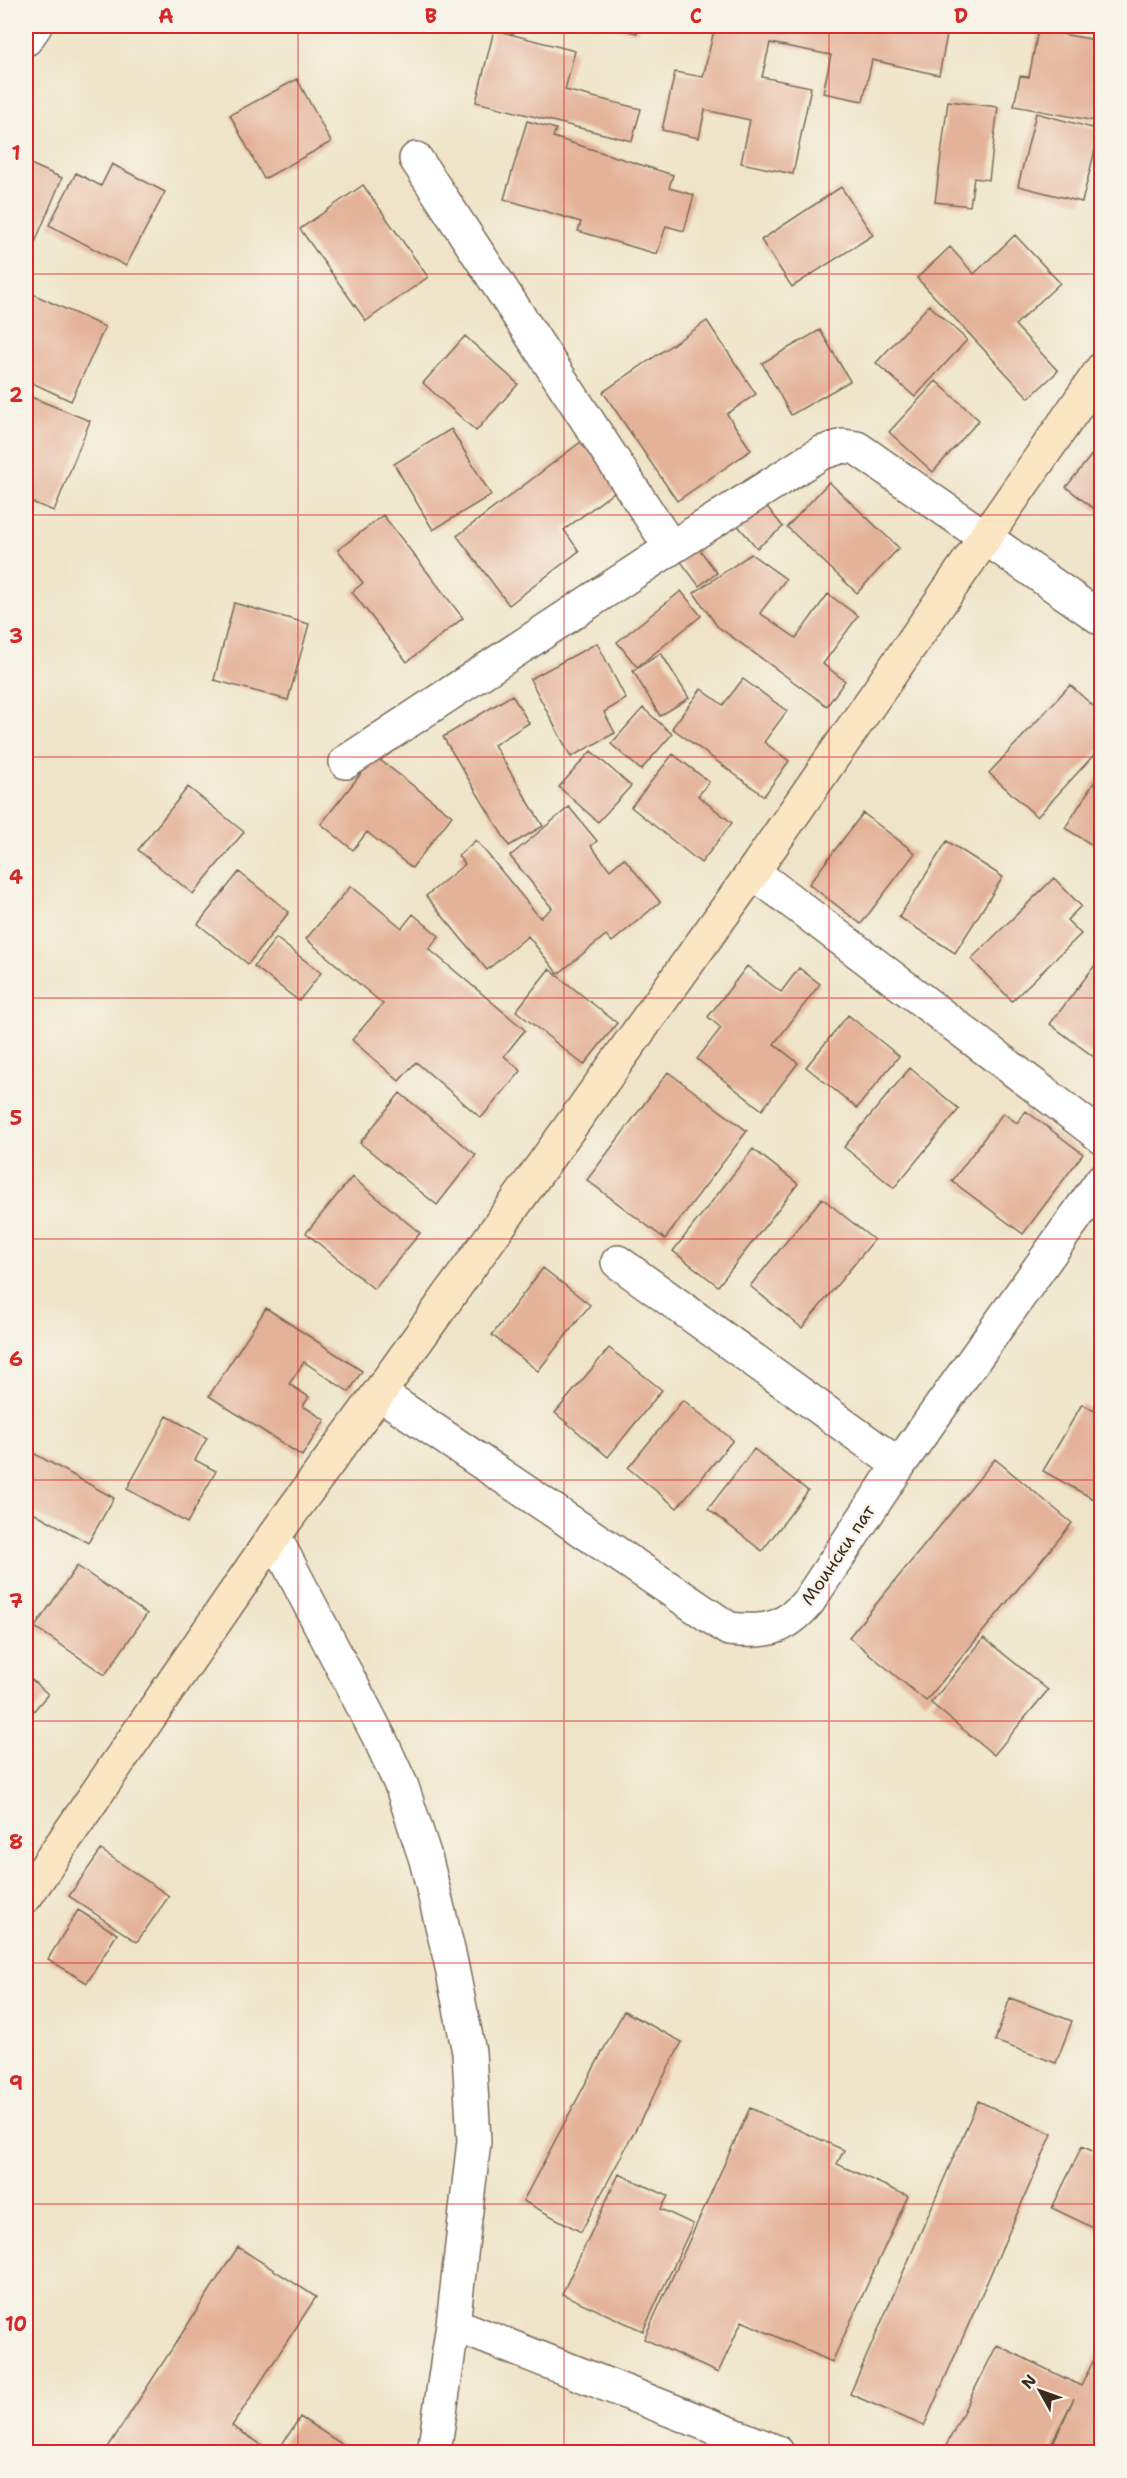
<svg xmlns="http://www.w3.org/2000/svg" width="1127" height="2478" font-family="'Shantell Sans',sans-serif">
	<rect width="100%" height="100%" fill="#f7f3e8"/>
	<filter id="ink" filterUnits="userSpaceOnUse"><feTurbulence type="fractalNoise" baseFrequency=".0167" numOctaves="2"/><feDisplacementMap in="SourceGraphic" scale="12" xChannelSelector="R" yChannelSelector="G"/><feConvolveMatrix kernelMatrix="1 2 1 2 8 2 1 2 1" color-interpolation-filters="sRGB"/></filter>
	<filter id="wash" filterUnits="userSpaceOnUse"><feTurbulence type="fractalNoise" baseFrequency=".008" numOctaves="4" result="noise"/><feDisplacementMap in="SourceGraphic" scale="24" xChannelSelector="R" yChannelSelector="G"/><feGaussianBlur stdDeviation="1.35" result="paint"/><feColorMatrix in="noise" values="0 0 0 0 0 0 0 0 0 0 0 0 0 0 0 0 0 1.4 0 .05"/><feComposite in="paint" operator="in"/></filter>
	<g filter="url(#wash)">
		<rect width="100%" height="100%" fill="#efe4c8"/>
		<g id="blocks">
			<path fill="#e4b298" d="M 609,26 L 639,26 L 637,33 Z
				M 715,26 L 901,26 L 947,35 L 939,75 L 872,60 L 863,101 L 823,93 L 831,55 L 770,43 L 762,77 L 811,87 L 793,174 L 741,163 L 750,120 L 705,110 L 699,138 L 662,130 L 675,72 L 703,77 Z
				M 494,30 L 575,51 L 565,90 L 641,109 L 632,141 L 476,102 Z
				M 1038,30 L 1102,41 L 1102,88 L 1095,121 L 1014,106 L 1020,76 L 1029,77 Z
				M 297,79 L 331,142 L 264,179 L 230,115 Z
				M 948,101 L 998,107 L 989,180 L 974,178 L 970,206 L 935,202 Z
				M 1036,113 L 1100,130 L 1082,202 L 1018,186 Z
				M 527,121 L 556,129 L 553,137 L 673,175 L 669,188 L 694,195 L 684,231 L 666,226 L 657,254 L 578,231 L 581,222 L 504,199 Z
				M 26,162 L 62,178 L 26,264 Z
				M 112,164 L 165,192 L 126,266 L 49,225 L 76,173 L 101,186 Z
				M 363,185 L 428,277 L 366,321 L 300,229 Z
				M 841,187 L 873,235 L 792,287 L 761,240 Z
				M 1015,235 L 1060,283 L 1015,325 L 1058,371 L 1029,398 L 917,278 L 950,247 L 974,274 Z
				M 26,291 L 105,327 L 71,401 L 26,380 Z
				M 929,305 L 967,340 L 915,397 L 876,363 Z
				M 707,321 L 756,394 L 727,414 L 751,450 L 677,501 L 603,392 Z
				M 820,330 L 850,381 L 791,415 L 762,363 Z
				M 465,336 L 518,384 L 476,431 L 423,383 Z
				M 936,381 L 979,420 L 933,472 L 889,432 Z
				M 26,395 L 90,421 L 54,511 L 26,500 Z
				M 451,429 L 491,495 L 433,530 L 394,464 Z
				M 586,438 L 622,486 L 564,530 L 579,551 L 509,605 L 457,536 Z
				M 1102,442 L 1102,515 L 1066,487 Z
				M 829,482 L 899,548 L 857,593 L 787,527 Z
				M 761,499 L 783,527 L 757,548 L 734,521 Z
				M 383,515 L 463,618 L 407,662 L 352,592 L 363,583 L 338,550 Z
				M 697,546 L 717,573 L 699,586 L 679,559 Z
				M 751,554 L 786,579 L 760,613 L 796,638 L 828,594 L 858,616 L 823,664 L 845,681 L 827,706 L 717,626 L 694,593 Z
				M 681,591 L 701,616 L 637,667 L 617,642 Z
				M 234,603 L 309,624 L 288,700 L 214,680 Z
				M 597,643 L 626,699 L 604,712 L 615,733 L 571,757 L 530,679 Z
				M 661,653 L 689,698 L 660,716 L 633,671 Z
				M 743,679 L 787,711 L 764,742 L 789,761 L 764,796 L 672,728 L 701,689 L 723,705 Z
				M 1070,685 L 1102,714 L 1102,746 L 1037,817 L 989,773 Z
				M 512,695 L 529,723 L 494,745 L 543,826 L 509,846 L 443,737 Z
				M 643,708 L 672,734 L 641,770 L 611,744 Z
				M 591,751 L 631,786 L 598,822 L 559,787 Z
				M 673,754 L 709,782 L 698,796 L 732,823 L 701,863 L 631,807 Z
				M 375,756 L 452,816 L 412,868 L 367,832 L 353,850 L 321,824 Z
				M 1102,770 L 1102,851 L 1065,828 Z
				M 188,787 L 244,832 L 193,894 L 138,850 Z
				M 569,807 L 597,841 L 591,846 L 610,870 L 624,858 L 660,902 L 612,942 L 606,935 L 558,974 L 528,936 L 487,970 L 426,896 L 465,864 L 458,856 L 476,840 L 540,918 L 552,908 L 510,856 Z
				M 863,813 L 915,853 L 861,924 L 809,884 Z
				M 947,841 L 1003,877 L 955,953 L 899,917 Z
				M 239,872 L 289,912 L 248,964 L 198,924 Z
				M 1054,878 L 1081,906 L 1067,920 L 1081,934 L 1012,1001 L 971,959 Z
				M 351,886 L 402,928 L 413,914 L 439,936 L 429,949 L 525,1030 L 504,1056 L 521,1071 L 481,1118 L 416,1062 L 399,1081 L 352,1040 L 383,1004 L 306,939 Z
				M 276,938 L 321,973 L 299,1001 L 254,966 Z
				M 1102,956 L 1102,1063 L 1050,1024 Z
				M 747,966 L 781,992 L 799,968 L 820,984 L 774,1044 L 798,1063 L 762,1110 L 697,1059 L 721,1028 L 708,1017 Z
				M 549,969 L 617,1023 L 584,1065 L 516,1011 Z
				M 848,1015 L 899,1056 L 857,1108 L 806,1067 Z
				M 910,1068 L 959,1109 L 894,1188 L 844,1147 Z
				M 668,1072 L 747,1131 L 665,1239 L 587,1180 Z
				M 400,1093 L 476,1155 L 437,1205 L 360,1143 Z
				M 1026,1111 L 1083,1154 L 1023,1234 L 952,1181 L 1003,1113 L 1017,1123 Z
				M 753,1149 L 798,1184 L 718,1286 L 673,1251 Z
				M 352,1177 L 420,1233 L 374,1289 L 306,1233 Z
				M 822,1198 L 874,1240 L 802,1328 L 750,1286 Z
				M 543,1268 L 590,1305 L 538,1371 L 492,1335 Z
				M 266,1308 L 362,1371 L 349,1392 L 304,1362 L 289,1384 L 309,1397 L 303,1406 L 325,1420 L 302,1456 L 209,1396 Z
				M 609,1348 L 662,1390 L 608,1457 L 555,1413 Z
				M 683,1400 L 733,1440 L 677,1508 L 628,1468 Z
				M 1082,1404 L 1102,1415 L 1102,1493 L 1097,1501 L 1043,1471 Z
				M 167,1416 L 207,1438 L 195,1460 L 216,1471 L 187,1523 L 127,1489 Z
				M 26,1449 L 114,1498 L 88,1543 L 26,1508 Z
				M 754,1449 L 808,1491 L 762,1551 L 708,1509 Z
				M 995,1459 L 1072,1523 L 926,1701 L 849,1637 Z
				M 77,1566 L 147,1614 L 105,1675 L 35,1627 Z
				M 984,1638 L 1048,1690 L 994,1755 L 931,1703 Z
				M 26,1675 L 48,1694 L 26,1720 Z
				M 101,1850 L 169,1896 L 137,1942 L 69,1896 Z
				M 78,1910 L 117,1934 L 87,1983 L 48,1959 Z
				M 1010,1998 L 1072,2021 L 1056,2063 L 995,2041 Z
				M 624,2011 L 682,2042 L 581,2232 L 523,2201 Z
				M 978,2101 L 1052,2134 L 924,2426 L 850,2394 Z
				M 750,2108 L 844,2150 L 837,2164 L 908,2196 L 832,2362 L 742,2321 L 718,2373 L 644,2339 Z
				M 1082,2146 L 1102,2156 L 1102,2232 L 1052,2208 Z
				M 619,2174 L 668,2196 L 661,2209 L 693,2224 L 643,2331 L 562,2294 Z
				M 238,2247 L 316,2297 L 232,2426 L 273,2452 L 105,2452 Z
				M 1102,2343 L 1102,2452 L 1049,2452 L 1074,2398 L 1047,2452 L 943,2452 L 997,2345 L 1081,2386 Z
				M 300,2417 L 354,2452 L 277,2452 Z"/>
		</g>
	</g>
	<g filter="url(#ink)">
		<use href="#blocks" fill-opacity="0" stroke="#7a6b5a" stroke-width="1.5"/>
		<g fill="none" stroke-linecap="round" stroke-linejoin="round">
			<defs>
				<path id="street" d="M 26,39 L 35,26
					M 416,159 L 671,548
					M 346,762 L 671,548 L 821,453 L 843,446 L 857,448 L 1102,619
					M 753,872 L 1102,1137
					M 618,1262 L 899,1465
					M 379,1393 L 729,1629 C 765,1633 784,1630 808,1602 L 899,1465 L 1102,1180
					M 274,1536 L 379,1737 L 402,1787 L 426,1860 L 450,1958 L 469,2052 L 474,2141 L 453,2324 L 434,2452
					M 453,2324 L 777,2452"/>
				<path id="secondary" d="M 26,1896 L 274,1536 L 379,1393 L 753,872 L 1102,369"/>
			</defs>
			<use href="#street" stroke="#7a6b5a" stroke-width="36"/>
			<use href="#secondary" stroke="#7a6b5a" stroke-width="36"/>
			<use href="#street" stroke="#fff" stroke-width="33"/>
			<use href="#secondary" stroke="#fbe6c4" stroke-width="33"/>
		</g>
	</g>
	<path fill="none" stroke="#d62828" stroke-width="1.5" stroke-opacity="0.55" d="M 298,26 L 298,2452M 564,26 L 564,2452M 829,26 L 829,2452M 26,274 L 1102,274M 26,515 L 1102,515M 26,757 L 1102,757M 26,998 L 1102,998M 26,1239 L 1102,1239M 26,1480 L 1102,1480M 26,1721 L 1102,1721M 26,1963 L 1102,1963M 26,2204 L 1102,2204"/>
	<g text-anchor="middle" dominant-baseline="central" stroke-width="5" stroke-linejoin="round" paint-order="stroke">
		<g font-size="18" fill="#3b2a1e" stroke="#f7f3e8">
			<text transform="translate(838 1555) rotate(-56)">Моински пат</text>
		</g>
	</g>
	<rect width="1127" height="2478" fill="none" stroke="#f7f3e8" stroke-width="66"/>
	<g transform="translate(1040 2391) rotate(310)" stroke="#f7f3e8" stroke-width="4.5" paint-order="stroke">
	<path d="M0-4.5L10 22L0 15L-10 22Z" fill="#3b2a1e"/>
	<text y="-9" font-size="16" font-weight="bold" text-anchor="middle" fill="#3b2a1e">N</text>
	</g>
	<rect x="33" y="33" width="1061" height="2412" fill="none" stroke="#d62828" stroke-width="2"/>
	<g font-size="20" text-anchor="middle" font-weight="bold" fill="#d62828">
		<text x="166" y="23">A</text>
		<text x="431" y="23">B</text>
		<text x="696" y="23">C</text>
		<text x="961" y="23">D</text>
		<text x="16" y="160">1</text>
		<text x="16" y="402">2</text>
		<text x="16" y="643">3</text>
		<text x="16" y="884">4</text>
		<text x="16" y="1125">5</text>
		<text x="16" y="1366">6</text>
		<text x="16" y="1608">7</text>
		<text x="16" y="1849">8</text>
		<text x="16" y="2090">9</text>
		<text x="16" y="2331">10</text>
	</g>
</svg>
